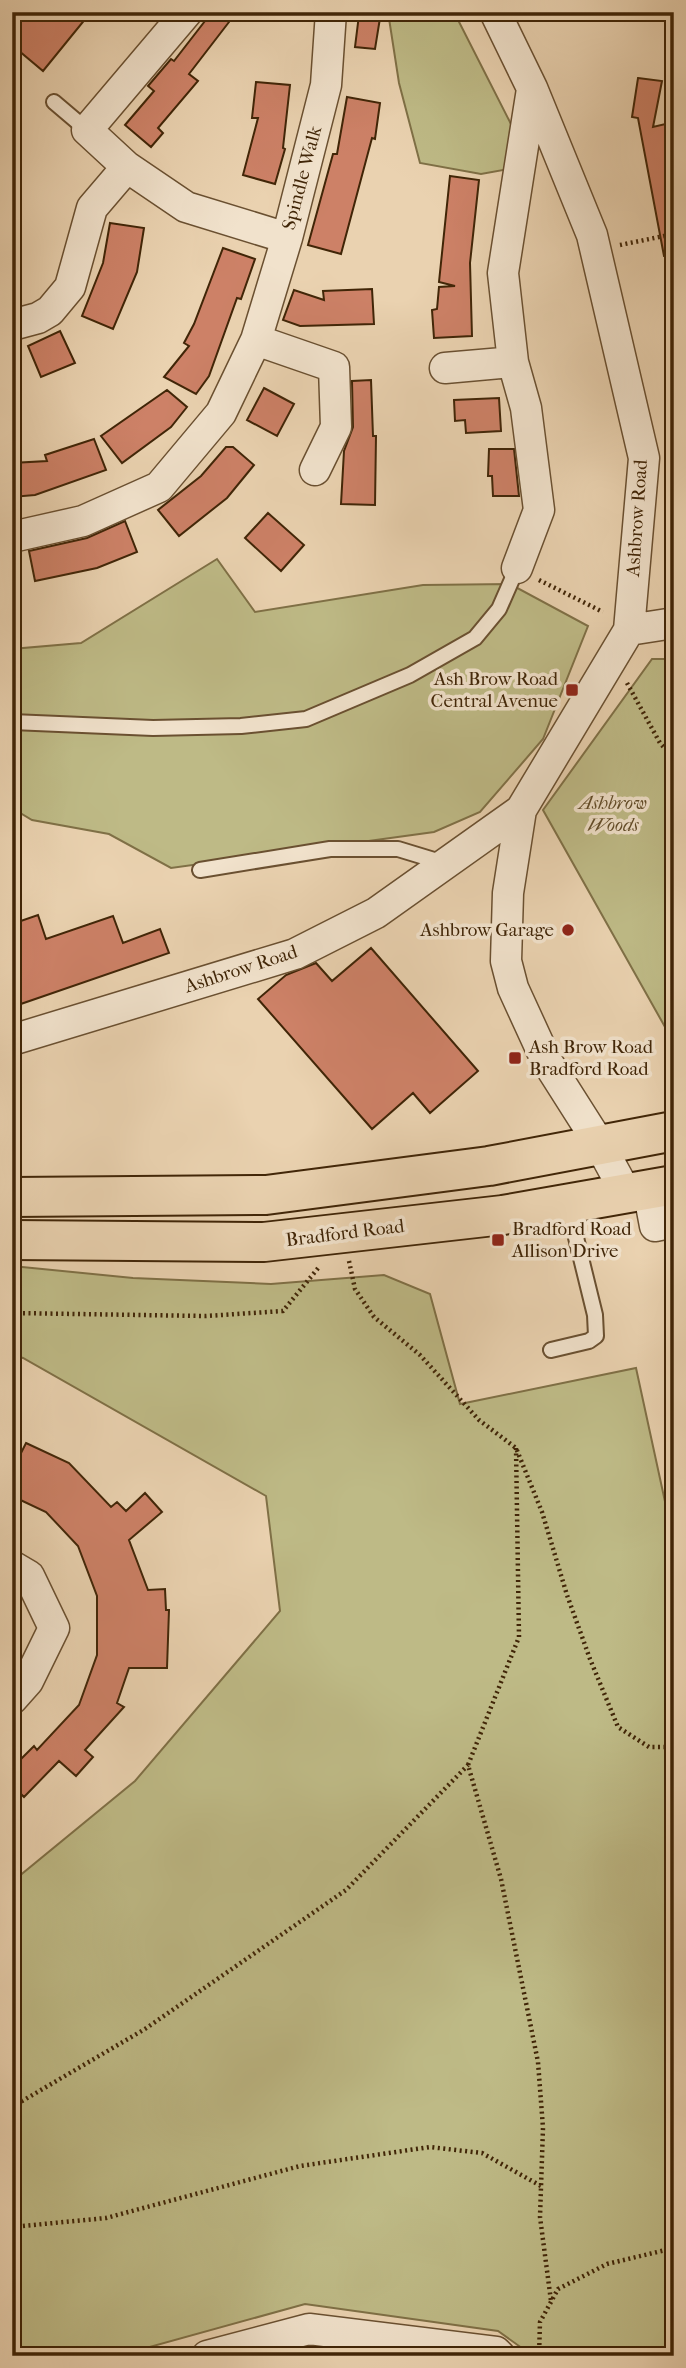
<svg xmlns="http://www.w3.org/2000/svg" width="686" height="2368" font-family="'IM FELL French Canon',serif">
	<rect width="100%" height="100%" fill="#ead2b0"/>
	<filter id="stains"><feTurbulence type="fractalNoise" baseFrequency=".00286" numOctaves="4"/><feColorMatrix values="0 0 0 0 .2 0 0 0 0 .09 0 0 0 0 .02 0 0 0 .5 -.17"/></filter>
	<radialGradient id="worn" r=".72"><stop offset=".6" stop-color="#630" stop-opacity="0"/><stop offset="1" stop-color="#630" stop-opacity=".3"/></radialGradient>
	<path fill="#beba86" stroke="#7f7046" stroke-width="2" d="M 388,12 L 454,12 L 514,130 L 509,169 L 481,174 L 420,163 L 399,83 Z
		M 217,559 L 255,612 L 423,585 L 510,584 L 588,626 L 543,739 L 480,812 L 434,832 L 171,868 L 109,834 L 32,820 L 12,808 L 12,649 L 81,643 Z
		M 652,659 L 674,659 L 674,1043 L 543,810 Z
		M 12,1266 L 133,1278 L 271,1284 L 384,1275 L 430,1294 L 460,1404 L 636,1368 L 674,1543 L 674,2356 L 533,2356 L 498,2331 L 305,2304 L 135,2351 L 134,2356 L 12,2356 L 12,1882 L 135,1781 L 280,1611 L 266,1496 L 23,1358 L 12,1355 Z"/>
	<path fill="#cd8167" stroke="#402507" stroke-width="2" d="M 12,12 L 91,12 L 43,71 L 12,45 Z
		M 212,12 L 216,12 L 229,22 L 189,74 L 198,81 L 158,128 L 163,133 L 151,147 L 125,125 L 154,91 L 148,86 L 171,59 L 174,61 Z
		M 359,15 L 380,18 L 375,49 L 355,47 Z
		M 638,78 L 662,81 L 653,127 L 674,122 L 674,255 L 664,256 L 638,118 L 632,117 Z
		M 256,82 L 290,85 L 283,148 L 285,149 L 275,184 L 243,175 L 258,118 L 252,118 Z
		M 347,97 L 380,103 L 375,139 L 372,138 L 341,254 L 308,245 L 333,154 L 337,154 Z
		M 450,176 L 479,180 L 470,263 L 472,336 L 434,338 L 432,310 L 437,309 L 439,287 L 455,286 L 439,282 Z
		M 110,223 L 144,228 L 137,272 L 113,329 L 82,316 L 103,263 Z
		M 223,248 L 255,259 L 241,299 L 237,298 L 209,376 L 196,394 L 164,377 L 189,346 L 184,343 L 194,324 Z
		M 372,289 L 374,324 L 300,326 L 283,320 L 294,290 L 324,300 L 323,291 Z
		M 60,331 L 75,363 L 41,377 L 28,346 Z
		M 371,380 L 373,436 L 376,436 L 375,505 L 341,504 L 344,451 L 353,427 L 352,381 Z
		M 264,388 L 294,404 L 277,436 L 247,420 Z
		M 167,390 L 187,407 L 171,427 L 122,463 L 101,436 Z
		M 499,398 L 501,431 L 466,433 L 465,420 L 455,421 L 454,400 Z
		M 94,439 L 106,470 L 35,495 L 12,497 L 12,463 L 47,461 L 45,455 Z
		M 226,447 L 233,447 L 254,465 L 227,498 L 179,536 L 158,510 L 201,476 Z
		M 489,449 L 514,449 L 519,496 L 493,496 L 492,476 L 488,476 Z
		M 268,513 L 304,545 L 281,571 L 245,538 Z
		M 125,521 L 137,552 L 97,568 L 35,581 L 29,551 L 87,538 Z
		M 38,915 L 46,939 L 113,916 L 123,943 L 160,929 L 169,953 L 12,1007 L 12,924 Z
		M 371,948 L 478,1071 L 430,1113 L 413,1093 L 372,1129 L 258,999 L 286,975 L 316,963 L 332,981 Z
		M 26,1443 L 69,1463 L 111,1507 L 117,1502 L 126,1511 L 145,1493 L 162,1512 L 129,1540 L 148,1590 L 165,1589 L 166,1610 L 169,1610 L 167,1668 L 129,1668 L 117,1703 L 124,1707 L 85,1750 L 93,1757 L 76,1776 L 59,1761 L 24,1797 L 12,1785 L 12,1768 L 34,1746 L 37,1750 L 79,1705 L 97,1655 L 97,1596 L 78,1546 L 46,1512 L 12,1496 L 12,1471 Z"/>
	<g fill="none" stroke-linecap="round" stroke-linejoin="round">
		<defs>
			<path id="lane" d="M 54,102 L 87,130
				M 12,722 L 153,728 L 241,726 L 306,719 L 410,675 L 475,638 L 499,609 L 517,568
				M 200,870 L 330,849 L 398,849 L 444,863
				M 551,1350 L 589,1341 L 596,1336 L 595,1315 L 568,1205"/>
			<path id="street" d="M 187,12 L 87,130 L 127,167 L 186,207 L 287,238
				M 495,12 L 532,88 L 592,235 L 644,458 L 629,630 L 521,810 L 508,893 L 506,961 L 513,988 L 546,1060 L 600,1145 L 626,1193
				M 12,325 L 38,318 L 50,311 L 70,287 L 92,208 L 127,167
				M 445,368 L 513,362
				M 315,470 L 336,427 L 334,367 L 256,340 L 287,238 L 326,85 L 331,12
				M 12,537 L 83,521 L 159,487 L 221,413 L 256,340
				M 517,568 L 539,510 L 526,408 L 513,362 L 503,273 L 532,89
				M 629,630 L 674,623
				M 12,1040 L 295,954 L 376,913 L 521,810
				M 648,1189 L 655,1226 L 674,1222
				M 12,1566 L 29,1576 L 54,1628 L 28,1681 L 12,1699
				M 207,2356 L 309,2329 L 496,2352 L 500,2356"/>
			<path id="primary" d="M 12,1197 L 266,1195 L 489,1166 L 674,1131
				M 12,1240 L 264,1242 L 503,1215 L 674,1185"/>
		</defs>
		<use href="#lane" stroke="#6a5031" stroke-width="18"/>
		<use href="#street" stroke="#6a5031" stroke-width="33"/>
		<use href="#primary" stroke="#402507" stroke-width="42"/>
		<path stroke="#402507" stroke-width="4.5" stroke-dasharray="2 3.5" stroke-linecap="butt" d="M 620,245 L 674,234
			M 539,580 L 603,612
			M 627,683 L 660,743 L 674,759
			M 349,1261 L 355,1289 L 374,1317 L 420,1355 L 479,1420 L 516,1448 L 542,1512 L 567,1595 L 590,1659 L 618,1727 L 649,1747 L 674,1747
			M 12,1313 L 206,1316 L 283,1311 L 319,1267
			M 516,1448 L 519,1637 L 468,1765 L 501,1879 L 538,2062 L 543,2128 L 540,2217 L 551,2301
			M 12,2107 L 145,2029 L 346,1890 L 468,1765
			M 12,2227 L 106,2218 L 300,2166 L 430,2147 L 482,2153 L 541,2186
			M 539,2356 L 540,2322 L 558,2289 L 607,2264 L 674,2248"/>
		<use href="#lane" stroke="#f1e2cc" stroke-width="14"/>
		<use href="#street" stroke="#f1e2cc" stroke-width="30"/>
		<use href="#primary" stroke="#ead2b0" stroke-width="38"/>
	</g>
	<g fill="#8f2418" stroke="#f1e2cc" stroke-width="2.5">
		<rect x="565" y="683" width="14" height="14" rx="3.5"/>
		<circle cx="568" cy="930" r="7"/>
		<rect x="508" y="1051" width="14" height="14" rx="3.5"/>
		<rect x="491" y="1233" width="14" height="14" rx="3.5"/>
	</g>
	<g text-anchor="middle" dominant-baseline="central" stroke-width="7" stroke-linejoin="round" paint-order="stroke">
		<g font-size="19" fill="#402507" stroke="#f1e2cc">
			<text transform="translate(302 178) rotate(-75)">Spindle Walk</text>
			<text transform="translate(637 518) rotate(-86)">Ashbrow Road</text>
			<text transform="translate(241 969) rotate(-18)">Ashbrow Road</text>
			<text transform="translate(345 1233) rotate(-7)">Bradford Road</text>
		</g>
		<g font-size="19" fill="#402507" stroke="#f1e2cc" text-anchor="end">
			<text x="558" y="679">Ash Brow Road<tspan x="558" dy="22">Central Avenue</tspan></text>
			<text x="554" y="930">Ashbrow Garage</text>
			<text x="529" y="1047" text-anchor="start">Ash Brow Road<tspan x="529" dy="22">Bradford Road</tspan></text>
			<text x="512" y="1229" text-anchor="start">Bradford Road<tspan x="512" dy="22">Allison Drive</tspan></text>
		</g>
		<g font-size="19" font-style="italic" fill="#604a27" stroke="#f1e2cc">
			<text x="613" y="803">Ashbrow<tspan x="613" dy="22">Woods</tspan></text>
		</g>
	</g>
	<rect width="686" height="2368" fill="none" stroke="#ead2b0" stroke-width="42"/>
	<rect x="14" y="14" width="658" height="2340" fill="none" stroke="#402507" stroke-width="3.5"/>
	<rect x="21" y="21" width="644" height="2326" fill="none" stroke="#402507" stroke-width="2"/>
	<rect width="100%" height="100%" filter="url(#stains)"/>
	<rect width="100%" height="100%" fill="url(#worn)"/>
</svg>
